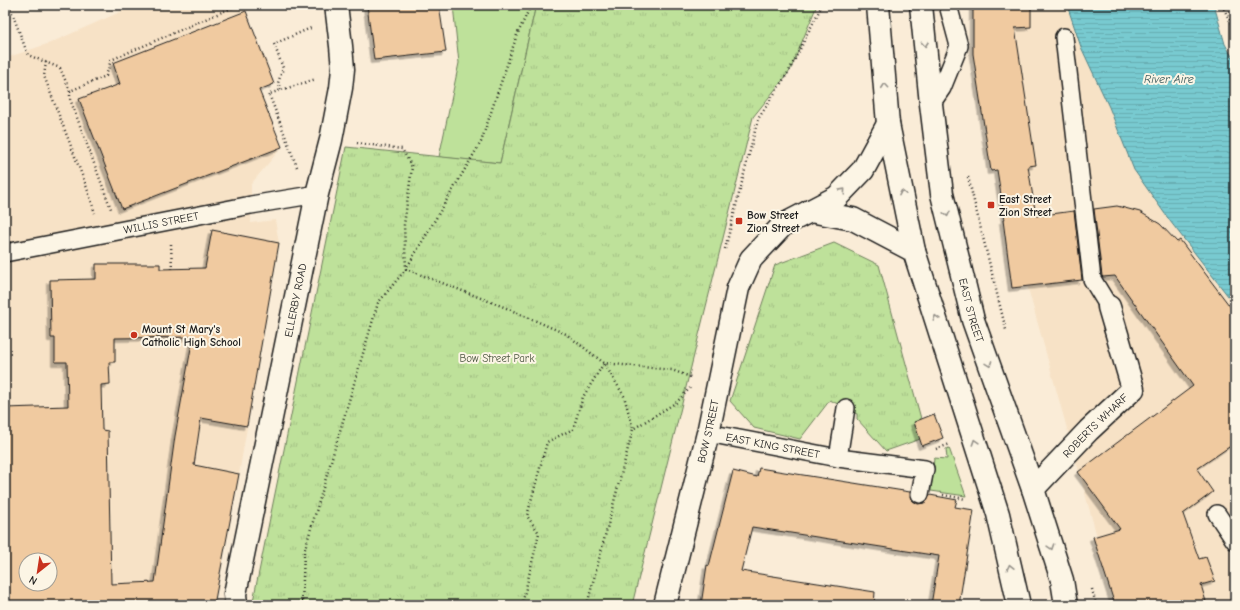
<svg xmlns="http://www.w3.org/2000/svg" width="1240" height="610" font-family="'Comic Neue',sans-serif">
	<defs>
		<pattern id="park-tufts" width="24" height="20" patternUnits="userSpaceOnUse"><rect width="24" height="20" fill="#bee19a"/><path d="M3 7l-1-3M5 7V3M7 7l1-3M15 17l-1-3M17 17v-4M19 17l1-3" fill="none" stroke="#a3c084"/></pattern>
		<pattern id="water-rules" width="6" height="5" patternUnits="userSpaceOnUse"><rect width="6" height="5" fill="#78cad0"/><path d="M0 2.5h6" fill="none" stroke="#67adb2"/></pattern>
		<filter id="shadow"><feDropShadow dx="-3.5" dy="3.5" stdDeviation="0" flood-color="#0004"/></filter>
	</defs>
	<rect width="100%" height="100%" fill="#faecd7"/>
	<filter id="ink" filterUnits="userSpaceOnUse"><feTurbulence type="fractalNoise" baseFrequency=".025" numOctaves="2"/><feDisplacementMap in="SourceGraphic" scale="8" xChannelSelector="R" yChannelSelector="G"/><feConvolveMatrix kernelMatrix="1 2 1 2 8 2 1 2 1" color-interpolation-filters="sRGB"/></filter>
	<g filter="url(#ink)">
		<path fill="#f7e2c6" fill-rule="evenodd" d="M 136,5 L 243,5 L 274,84 L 259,90 L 282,147 L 251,184 L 251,223 L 275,220 L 279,243 L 239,474 L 214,605 L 5,605 L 5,99 L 7,98 L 9,57 L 50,43 ZM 26,560 L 50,560 L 50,584 L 26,584 Z
			M 979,5 L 1067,5 L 1081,47 L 1109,107 L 1170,221 L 1235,305 L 1235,605 L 1116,605 L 1006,209 Z"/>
		<path fill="#bee19a" stroke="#6d7e5b" d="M 453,5 L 536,5 L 500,163 L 439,157 L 459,63 Z
			M 949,448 L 966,496 L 931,491 L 934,458 L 947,459 L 946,449 Z"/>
		<path fill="url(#park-tufts)" stroke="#6d7e5b" d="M 536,5 L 817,5 L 790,71 L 753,117 L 632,605 L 256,605 L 253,601 L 346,147 L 500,163 Z
			M 834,243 L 879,265 L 926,437 L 886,451 L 857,419 L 857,414 L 830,400 L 800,439 L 754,428 L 730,401 L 775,265 Z"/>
		<path fill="url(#water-rules)" stroke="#538488" d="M 1067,5 L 1214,5 L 1225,44 L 1235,62 L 1235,305 L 1170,221 L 1134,170 L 1109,107 L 1081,47 Z"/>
		<path fill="#f0caa0" stroke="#1c1c1c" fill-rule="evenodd" filter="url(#shadow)" d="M 367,5 L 439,5 L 446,52 L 374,60 Z
			M 973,5 L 1031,5 L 1031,27 L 1015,28 L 1036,165 L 1028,166 L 1036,216 L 1074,211 L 1082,280 L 1012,288 L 1003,220 L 1005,220 L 997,170 L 991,171 L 973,54 Z
			M 246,11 L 274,84 L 259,90 L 282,147 L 122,209 L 79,99 L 120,84 L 113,63 Z
			M 1117,206 L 1140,212 L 1160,224 L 1177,242 L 1180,240 L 1235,313 L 1235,443 L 1197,469 L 1213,492 L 1183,514 L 1199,559 L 1206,557 L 1215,581 L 1201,585 L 1207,605 L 1115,605 L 1093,537 L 1120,529 L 1078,472 L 1193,386 L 1115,276 L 1103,277 L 1102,276 L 1094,209 Z
			M 212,230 L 279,243 L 247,426 L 201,418 L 194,465 L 239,474 L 214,605 L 5,605 L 5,408 L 68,406 L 67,362 L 55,362 L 55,338 L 51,338 L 50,280 L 96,279 L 96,264 L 160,264 L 160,269 L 205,268 ZM 193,337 L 175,436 L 155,582 L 111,584 L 108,431 L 102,430 L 101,385 L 110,384 L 109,362 L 115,362 L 115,338 ZM 26,560 L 50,560 L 50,584 L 26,584 Z
			M 934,414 L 943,438 L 922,446 L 914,422 Z
			M 759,468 L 910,492 L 910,497 L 913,501 L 918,504 L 924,503 L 927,501 L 930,495 L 957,500 L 955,507 L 974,510 L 959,605 L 931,605 L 939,556 L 752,527 L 741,571 L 875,592 L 874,605 L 701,605 L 707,565 L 709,566 L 733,471 L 757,477 Z"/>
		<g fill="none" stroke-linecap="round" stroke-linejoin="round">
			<defs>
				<g id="lane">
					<path d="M 1064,37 L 1092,279 L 1109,307"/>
					<path d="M 931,104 L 942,88 L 959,46 L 948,5"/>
					<path id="s1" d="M 5,253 L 251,205 L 317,194"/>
					<path id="s2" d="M 708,433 L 838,458 L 925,469 L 920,494"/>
					<path d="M 838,458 L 846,408"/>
					<path d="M 1217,514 L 1235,541"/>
				</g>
				<g id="street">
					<path id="s3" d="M 1033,489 L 1089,430 L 1133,389 L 1109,307"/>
					<path id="s4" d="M 236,605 L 235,594 L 317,194 L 331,140 L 341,88 L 343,69 L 341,46 L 336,5"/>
					<path id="s5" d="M 665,605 L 708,433 L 738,288 L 751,259 L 783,225 L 810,211"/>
				</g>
				<g id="highway">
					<path d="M 878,5 L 888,124 L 914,251 L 998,514 L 1019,605"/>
					<path id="s6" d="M 921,5 L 931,104 L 942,194 L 965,287 L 973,320 L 1033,489 L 1062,580 L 1066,605"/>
					<path d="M 810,211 L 837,197 L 863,170 L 888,124"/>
					<path d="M 810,211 L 853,219 L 914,251"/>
				</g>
			</defs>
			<use href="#lane" stroke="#1c1c1c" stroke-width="20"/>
			<use href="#street" stroke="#1c1c1c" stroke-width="25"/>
			<use href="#highway" stroke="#1c1c1c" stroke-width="25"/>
			<path stroke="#1c1c1c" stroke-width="2.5" stroke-dasharray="1 3" stroke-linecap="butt" d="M 9,5 L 28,55 L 60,68 L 70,91 L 106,76 L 111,60 L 238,5
				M 1222,5 L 1235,31
				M 46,62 L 44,76 L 87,188 L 95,213
				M 281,90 L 278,83 L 283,68 L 274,44 L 313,27
				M 70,91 L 70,99 L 111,209
				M 357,143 L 402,149 L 412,167 L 404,225 L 406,269 L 504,307 L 566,334 L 604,363 L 672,370 L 693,378
				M 297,167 L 269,94 L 316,79
				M 968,177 L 1006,330
				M 171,244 L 172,269
				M 725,249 L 758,119 L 789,71 L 822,5
				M 936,449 L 950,444
				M 943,495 L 966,499
				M 1092,589 L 1096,605
				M 302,605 L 304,552 L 378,303 L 406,269 L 481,142 L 517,35 L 531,5
				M 522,605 L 539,533 L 527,516 L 547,442 L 573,429 L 583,397 L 604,363 L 624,396 L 633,429
				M 587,605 L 633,429 L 677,402 L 690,388"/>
			<use href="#lane" stroke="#fcf5e5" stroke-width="17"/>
			<use href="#street" stroke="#fcf5e5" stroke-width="22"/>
			<use href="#highway" stroke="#fcf5e5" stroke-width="22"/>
		</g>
		<defs><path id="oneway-chevron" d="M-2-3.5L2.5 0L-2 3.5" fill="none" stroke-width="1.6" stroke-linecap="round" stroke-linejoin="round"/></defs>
		<g stroke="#97938b">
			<use href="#oneway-chevron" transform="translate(925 44) rotate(85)"/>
			<use href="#oneway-chevron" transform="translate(885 86) rotate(-95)"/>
			<use href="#oneway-chevron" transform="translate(843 191) rotate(-48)"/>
			<use href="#oneway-chevron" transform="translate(902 193) rotate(-102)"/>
			<use href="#oneway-chevron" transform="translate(947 214) rotate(77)"/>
			<use href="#oneway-chevron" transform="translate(936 318) rotate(-108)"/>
			<use href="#oneway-chevron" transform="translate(989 364) rotate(70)"/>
			<use href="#oneway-chevron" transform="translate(975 442) rotate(-108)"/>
			<use href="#oneway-chevron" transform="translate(1051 547) rotate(72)"/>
			<use href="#oneway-chevron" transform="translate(1010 567) rotate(-103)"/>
		</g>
	</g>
	<g fill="#c8321e" stroke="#fcf5e5" stroke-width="1.5">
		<rect x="987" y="201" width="8" height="8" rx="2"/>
		<rect x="735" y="217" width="8" height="8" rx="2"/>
		<circle cx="134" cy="335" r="4"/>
	</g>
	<g text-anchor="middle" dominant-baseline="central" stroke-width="4" stroke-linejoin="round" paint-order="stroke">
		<g font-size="11" font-weight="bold" fill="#1c1c1c" stroke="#fcf5e5" text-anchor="start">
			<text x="999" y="199">East Street<tspan x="999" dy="13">Zion Street</tspan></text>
			<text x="747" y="215">Bow Street<tspan x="747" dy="13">Zion Street</tspan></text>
			<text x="142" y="329">Mount St Mary's<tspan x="142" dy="13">Catholic High School</tspan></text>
		</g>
		<g font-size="11" fill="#1c1c1c" stroke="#fcf5e5">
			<text stroke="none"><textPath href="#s1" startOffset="159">WILLIS STREET</textPath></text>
			<text stroke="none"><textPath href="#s4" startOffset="311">ELLERBY ROAD</textPath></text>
			<text stroke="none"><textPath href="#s6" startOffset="310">EAST STREET</textPath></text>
			<text stroke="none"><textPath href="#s3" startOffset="89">ROBERTS WHARF</textPath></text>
			<text stroke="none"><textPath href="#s5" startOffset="179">BOW STREET</textPath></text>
			<text stroke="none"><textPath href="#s2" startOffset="66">EAST KING STREET</textPath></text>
		</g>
		<g font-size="11" fill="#4d5742" stroke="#fcf5e5">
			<text x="497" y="358">Bow Street Park</text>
		</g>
		<g font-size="12" font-style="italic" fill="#3c595b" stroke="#fcf5e5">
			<text x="1169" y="79">River Aire</text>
		</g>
	</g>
	<rect width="1240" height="610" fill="none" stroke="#fcf5e5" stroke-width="20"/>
	<rect x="10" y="10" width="1220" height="590" fill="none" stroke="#1c1c1c" stroke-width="1.5" filter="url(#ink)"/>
	<g transform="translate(38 572) rotate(210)"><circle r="19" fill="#fcf5e5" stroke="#a29e95"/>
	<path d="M0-3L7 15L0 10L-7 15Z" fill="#c8321e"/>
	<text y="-6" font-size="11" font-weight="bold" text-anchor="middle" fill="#1c1c1c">N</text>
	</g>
</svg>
